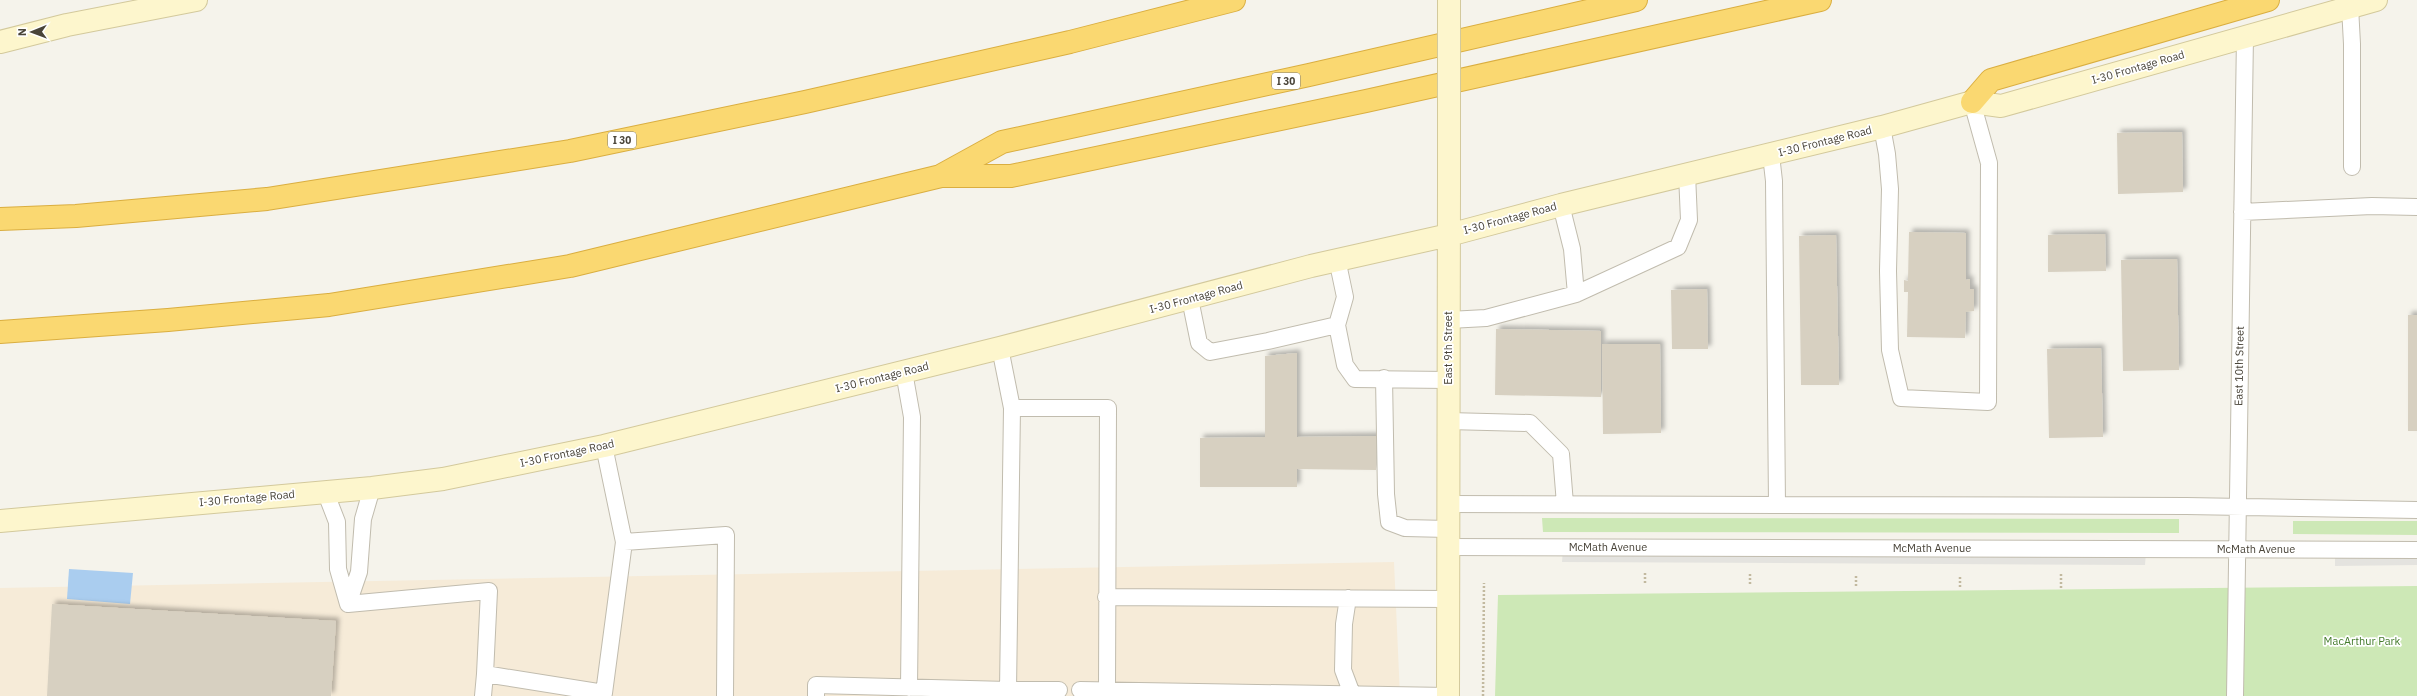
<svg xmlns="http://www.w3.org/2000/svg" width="2417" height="696" font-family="'IBM Plex Sans',sans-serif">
	<defs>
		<filter id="shadow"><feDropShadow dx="3.5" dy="-3.5" stdDeviation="2" flood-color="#0004"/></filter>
	</defs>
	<rect width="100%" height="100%" fill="#f5f3eb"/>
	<path fill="#f6ebd8" d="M 1394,562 L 1400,696 L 0,696 L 0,588 Z"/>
	<path fill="#cde8b6" d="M 1542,518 L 2179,519 L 2179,533 L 1543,532 Z
		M 2293,521 L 2417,521 L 2417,535 L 2293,534 Z
		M 2417,586 L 2417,696 L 1495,696 L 1498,595 Z"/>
	<path fill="#e4e3df" d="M 1563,549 L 2146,552 L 2145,565 L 1562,562 Z
		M 2335,552 L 2417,552 L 2417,565 L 2335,566 Z"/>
	<path fill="#aacdef" d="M 69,569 L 133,573 L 130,604 L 67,599 Z"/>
	<path fill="#d7d0c1" filter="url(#shadow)" d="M 2182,132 L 2183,192 L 2118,194 L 2117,133 Z
		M 1909,232 L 1966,233 L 1966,280 L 1970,279 L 1970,289 L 1974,289 L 1974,311 L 1966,312 L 1965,338 L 1907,337 L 1908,292 L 1904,292 L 1904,280 L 1908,281 Z
		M 2105,234 L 2106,271 L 2048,272 L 2048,235 Z
		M 1836,235 L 1839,385 L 1801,385 L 1799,236 Z
		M 2177,259 L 2179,370 L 2123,371 L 2121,260 Z
		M 1707,289 L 1708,349 L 1672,349 L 1671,290 Z
		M 2408,315 L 2417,315 L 2417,431 L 2408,431 Z
		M 1496,329 L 1601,331 L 1601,397 L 1495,395 Z
		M 1602,344 L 1660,344 L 1661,433 L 1603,434 Z
		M 2101,348 L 2103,437 L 2049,438 L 2047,349 Z
		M 1297,353 L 1297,437 L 1377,436 L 1376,470 L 1297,469 L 1297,487 L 1200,487 L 1200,438 L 1265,437 L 1265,356 Z
		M 52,604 L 336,621 L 331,696 L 47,696 Z"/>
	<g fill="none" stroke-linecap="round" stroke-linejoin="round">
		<defs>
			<path id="lane" d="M 2350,7 L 2352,44 L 2352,167
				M 1882,127 L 1887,154 L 1890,189 L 1888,271 L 1890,350 L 1901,398 L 1988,402 L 1989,163 L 1972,102
				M 1771,155 L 1774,181 L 1777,505
				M 1561,205 L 1572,249 L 1576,294
				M 2242,212 L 2372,206 L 2417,207
				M 1190,299 L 1199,343 L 1210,352 L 1268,341 L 1337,325 L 1345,297 L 1337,259
				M 1449,320 L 1486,318 L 1576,294 L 1678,247 L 1689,220 L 1687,174
				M 1337,325 L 1345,365 L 1355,379 L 1448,380
				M 1000,348 L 1012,408
				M 904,372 L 912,417 L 909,688
				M 1384,378 L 1386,494 L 1389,522 L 1405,528 L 1448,529
				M 1448,421 L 1530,423 L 1561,454 L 1565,504
				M 325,491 L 337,522 L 338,569 L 348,604
				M 1448,504 L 2186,506 L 2417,510
				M 624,542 L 726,535 L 725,696
				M 1448,547 L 2417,550
				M 1106,597 L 1448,599
				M 1348,598 L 1344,624 L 1343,670 L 1352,694
				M 348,604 L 489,591 L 485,674 L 604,693 L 624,542 L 604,446
				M 348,604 L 359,572 L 363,519 L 372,488
				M 1008,690 L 1059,690
				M 1080,690 L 1448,696
				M 483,696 L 485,674
				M 816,696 L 816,685 L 1008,690 L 1012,408 L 1108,408 L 1107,691
				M 2235,696 L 2245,36"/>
			<path id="secondary" d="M 0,42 L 67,25 L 196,0
				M 0,521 L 372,488 L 443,479 L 604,446 L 1000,348 L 1311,266 L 1449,235 L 1561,205 L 1882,127 L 1972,102 L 2001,106 L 2376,0
				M 1448,696 L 1449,185"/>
			<path id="highway" d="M 1972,102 L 1991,80 L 2268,0
				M 942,175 L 1002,142 L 1309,75 L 1636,0
				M 0,219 L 76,216 L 267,199 L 570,151 L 805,102 L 1070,42 L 1234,0
				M 0,332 L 168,320 L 329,305 L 570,266 L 941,176 L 1011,176 L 1366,101 L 1820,0"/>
		</defs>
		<use href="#lane" stroke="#c1bcae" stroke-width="18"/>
		<use href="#secondary" stroke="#d3c99c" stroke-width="24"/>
		<use href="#highway" stroke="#daae40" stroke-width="24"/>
		<path stroke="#c2b99f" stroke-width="2.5" stroke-dasharray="2 2" stroke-linecap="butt" d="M 1645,573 L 1645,584
			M 1750,574 L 1750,585
			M 1856,586 L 1856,575
			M 1960,587 L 1960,575
			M 2061,588 L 2061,574
			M 1483,696 L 1484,583"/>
		<use href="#lane" stroke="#fff" stroke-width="16"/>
		<use href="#secondary" stroke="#fdf6cd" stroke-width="22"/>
		<use href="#highway" stroke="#fad871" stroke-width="22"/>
		<defs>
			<path id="secondary-bridge" d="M 1449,185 L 1449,0"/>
		</defs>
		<use href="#secondary-bridge" stroke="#d3c99c" stroke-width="24" stroke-linecap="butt"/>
		<use href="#secondary-bridge" stroke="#fdf6cd" stroke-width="22"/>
	</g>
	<g text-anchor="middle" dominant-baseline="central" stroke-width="3.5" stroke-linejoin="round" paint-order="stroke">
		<g fill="#fff" stroke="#807c74" stroke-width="1">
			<rect x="1272" y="73" width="28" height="16" rx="3"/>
			<rect x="608" y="132" width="28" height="16" rx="3"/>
		</g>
		<g font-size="10" font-weight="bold" fill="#494439">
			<text x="1286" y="81">I 30</text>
			<text x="622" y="140">I 30</text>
		</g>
		<g font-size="11" fill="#494439" stroke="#fff">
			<text transform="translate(2138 67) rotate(-16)">I-30 Frontage Road</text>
			<text transform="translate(1825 141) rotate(-14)">I-30 Frontage Road</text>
			<text transform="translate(1510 218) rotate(-15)">I-30 Frontage Road</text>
			<text transform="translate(1196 297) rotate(-15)">I-30 Frontage Road</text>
			<text transform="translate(1448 348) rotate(-90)">East 9th Street</text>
			<text transform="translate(2239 366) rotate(-89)">East 10th Street</text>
			<text transform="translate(882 377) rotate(-14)">I-30 Frontage Road</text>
			<text transform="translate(567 453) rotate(-12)">I-30 Frontage Road</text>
			<text transform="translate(247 498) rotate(-5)">I-30 Frontage Road</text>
			<text x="1608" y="547">McMath Avenue</text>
			<text x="1932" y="548">McMath Avenue</text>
			<text x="2256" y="549">McMath Avenue</text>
		</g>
		<g font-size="11" fill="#447b2c" stroke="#fff">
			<text x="2362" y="641">MacArthur Park</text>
		</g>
	</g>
	<g transform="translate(32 32) rotate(269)" stroke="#ffffff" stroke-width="3" paint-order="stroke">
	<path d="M0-3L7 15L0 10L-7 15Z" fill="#494439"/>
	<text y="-6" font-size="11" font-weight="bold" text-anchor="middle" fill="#494439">N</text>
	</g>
</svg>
